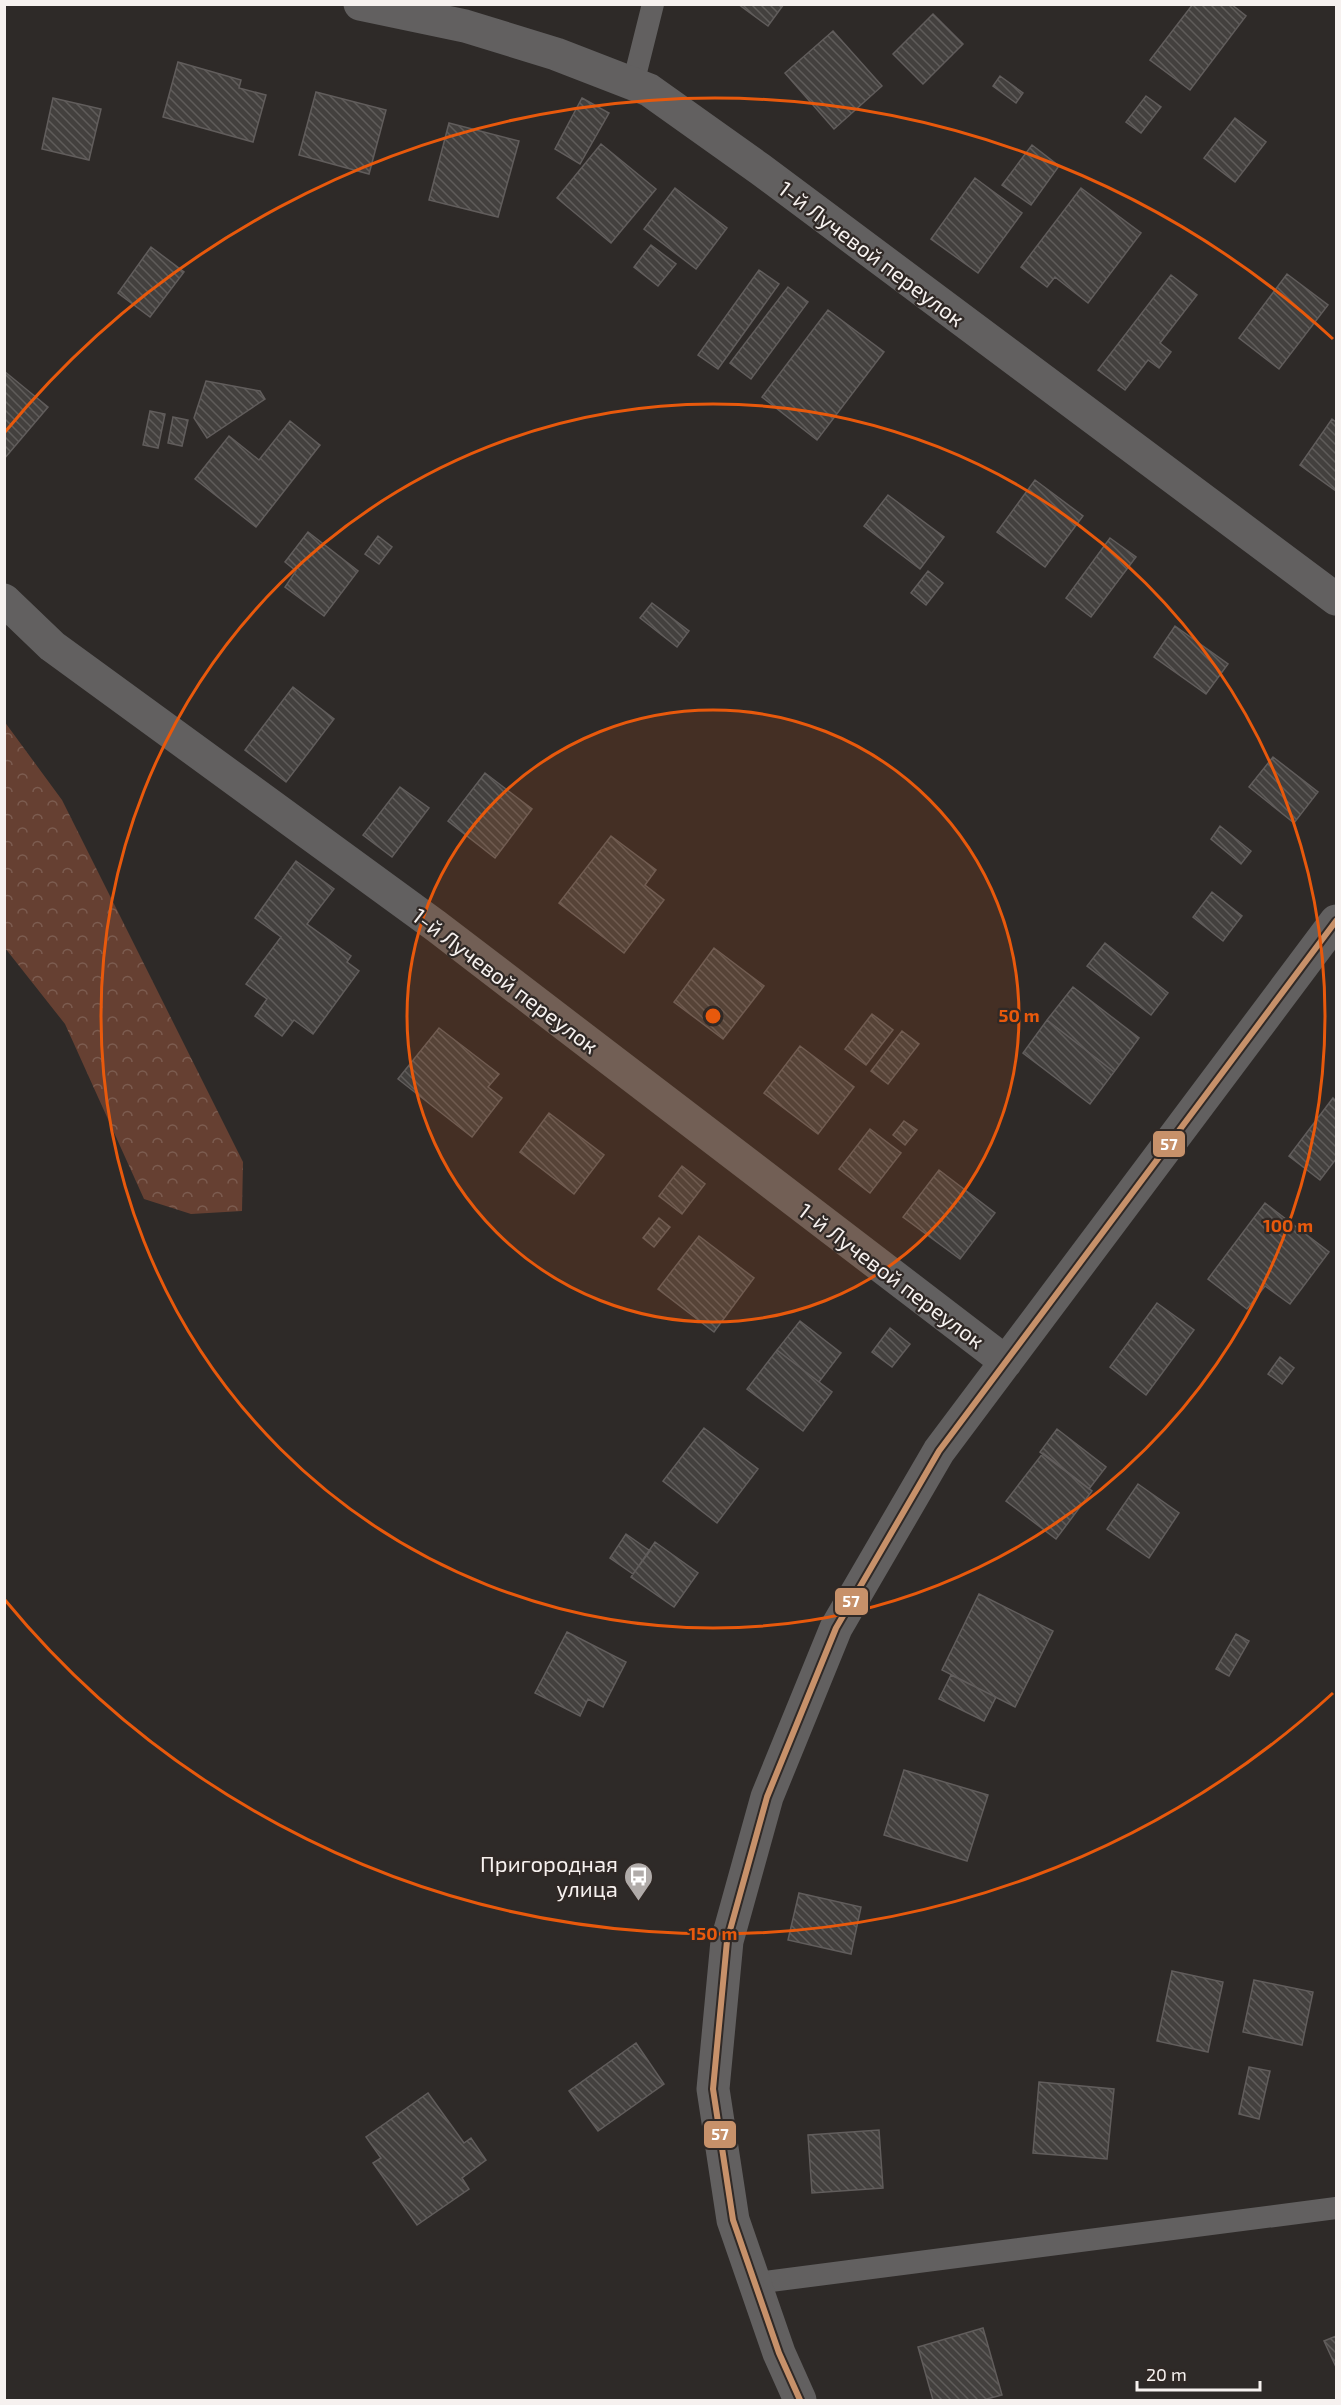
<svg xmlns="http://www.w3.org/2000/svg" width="1341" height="2405" font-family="'Exo 2',sans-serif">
	<defs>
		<pattern id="forest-crowns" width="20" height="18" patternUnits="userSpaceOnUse" patternTransform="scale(1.5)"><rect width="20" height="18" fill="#664032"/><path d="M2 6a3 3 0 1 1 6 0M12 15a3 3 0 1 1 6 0" fill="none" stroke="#7c5c50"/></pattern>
		<pattern id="building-back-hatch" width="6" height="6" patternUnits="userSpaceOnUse" patternTransform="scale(1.5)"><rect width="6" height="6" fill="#43403e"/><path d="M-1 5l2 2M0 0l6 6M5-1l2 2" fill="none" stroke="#5f5c5a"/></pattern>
	</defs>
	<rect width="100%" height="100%" fill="#2e2a28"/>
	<path fill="url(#forest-crowns)" d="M 4,721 L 62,800 L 243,1162 L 242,1211 L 191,1214 L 144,1199 L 65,1024 L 5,948 Z"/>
	<path fill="url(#building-back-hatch)" stroke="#615d5c" stroke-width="1.5" d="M 738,4 L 784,4 L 768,26 Z
		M 1193,4 L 1231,4 L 1246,16 L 1190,90 L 1150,60 Z
		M 933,14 L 963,44 L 923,84 L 893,54 Z
		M 833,31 L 882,86 L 834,129 L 785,73 Z
		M 178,62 L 241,80 L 239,88 L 266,95 L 253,142 L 163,117 Z
		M 1000,76 L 1023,93 L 1016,103 L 993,86 Z
		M 316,92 L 386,110 L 369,174 L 299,155 Z
		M 1146,96 L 1161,107 L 1141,133 L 1126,122 Z
		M 53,98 L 101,109 L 89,160 L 42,149 Z
		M 582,98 L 609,113 L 580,164 L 555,149 Z
		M 1235,118 L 1266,142 L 1235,182 L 1204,158 Z
		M 449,123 L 519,141 L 498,217 L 429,200 Z
		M 601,144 L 656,189 L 611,243 L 557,198 Z
		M 1032,145 L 1059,166 L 1031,205 L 1002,185 Z
		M 975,178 L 1022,213 L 978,273 L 931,239 Z
		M 675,188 L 727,228 L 696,269 L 644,229 Z
		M 1081,188 L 1141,233 L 1088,303 L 1055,277 L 1047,287 L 1021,267 Z
		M 651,245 L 676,264 L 658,286 L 634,267 Z
		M 151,247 L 184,272 L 150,317 L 118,293 Z
		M 759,270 L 779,284 L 718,369 L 698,355 Z
		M 1287,274 L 1328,305 L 1279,369 L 1239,338 Z
		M 1171,275 L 1197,295 L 1160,343 L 1171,352 L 1159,368 L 1148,360 L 1125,390 L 1098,370 Z
		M 788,287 L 808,302 L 751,379 L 730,363 Z
		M 828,310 L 884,352 L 817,440 L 762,397 Z
		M 4,371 L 48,407 L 4,459 Z
		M 206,381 L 260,391 L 265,399 L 207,438 L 194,418 Z
		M 150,411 L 165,414 L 158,448 L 143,445 Z
		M 173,417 L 188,420 L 182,446 L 168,443 Z
		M 1332,419 L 1336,422 L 1336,491 L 1300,465 Z
		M 290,421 L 320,445 L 256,527 L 195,479 L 229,436 L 259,460 Z
		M 1035,480 L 1083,516 L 1045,567 L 997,532 Z
		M 888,495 L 944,537 L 920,569 L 864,526 Z
		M 308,532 L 358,571 L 324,616 L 285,587 L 296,571 L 285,562 Z
		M 378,536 L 392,547 L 379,564 L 365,554 Z
		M 1110,538 L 1136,557 L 1091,617 L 1066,598 Z
		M 928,571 L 943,583 L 926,605 L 911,593 Z
		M 652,603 L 689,631 L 677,647 L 640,618 Z
		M 1175,626 L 1228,664 L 1206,694 L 1154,657 Z
		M 293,687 L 334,719 L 286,782 L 245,750 Z
		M 1273,757 L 1318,792 L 1294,823 L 1249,787 Z
		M 485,773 L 532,809 L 495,858 L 448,821 Z
		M 400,787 L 429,808 L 392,857 L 363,835 Z
		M 1220,826 L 1251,851 L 1241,864 L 1211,839 Z
		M 611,836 L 656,870 L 645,885 L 664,900 L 624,953 L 559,903 Z
		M 296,861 L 334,889 L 307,924 L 351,956 L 347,962 L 359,971 L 313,1034 L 294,1020 L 282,1036 L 255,1016 L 267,999 L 246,984 L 281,937 L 255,918 Z
		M 1212,892 L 1242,916 L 1223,941 L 1193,917 Z
		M 1105,943 L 1168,993 L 1151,1015 L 1087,966 Z
		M 714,948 L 764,986 L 723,1039 L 674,1002 Z
		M 1073,987 L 1139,1038 L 1114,1072 L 1047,1020 Z
		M 872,1014 L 893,1030 L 866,1065 L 845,1049 Z
		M 1047,1020 L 1114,1072 L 1090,1104 L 1023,1053 Z
		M 439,1028 L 499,1074 L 488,1087 L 502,1098 L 472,1137 L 398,1079 Z
		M 902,1031 L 919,1044 L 888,1084 L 871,1071 Z
		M 800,1046 L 854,1087 L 818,1134 L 764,1093 Z
		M 1333,1098 L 1336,1101 L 1336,1159 L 1320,1180 L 1289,1156 Z
		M 549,1113 L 604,1155 L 574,1194 L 520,1152 Z
		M 904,1121 L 917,1130 L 905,1145 L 893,1135 Z
		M 870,1129 L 901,1153 L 870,1193 L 839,1169 Z
		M 682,1166 L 705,1184 L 682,1214 L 659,1196 Z
		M 939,1170 L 995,1213 L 960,1259 L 903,1217 Z
		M 1265,1203 L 1329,1252 L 1290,1304 L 1265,1286 L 1247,1309 L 1208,1279 Z
		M 659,1218 L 670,1227 L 654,1247 L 643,1238 Z
		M 699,1236 L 754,1278 L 714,1332 L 658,1289 Z
		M 1157,1303 L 1194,1330 L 1146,1395 L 1110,1367 Z
		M 800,1321 L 841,1353 L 819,1382 L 777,1350 Z
		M 890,1328 L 910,1344 L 892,1367 L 872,1352 Z
		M 777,1350 L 832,1392 L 803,1431 L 747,1389 Z
		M 1280,1357 L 1294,1368 L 1282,1384 L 1268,1374 Z
		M 704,1428 L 758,1469 L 717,1523 L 663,1481 Z
		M 1057,1429 L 1106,1467 L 1089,1489 L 1040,1452 Z
		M 1043,1453 L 1092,1491 L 1056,1539 L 1006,1501 Z
		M 1138,1484 L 1179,1513 L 1149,1558 L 1107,1529 Z
		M 626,1534 L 650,1551 L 633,1574 L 610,1558 Z
		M 655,1542 L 698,1573 L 674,1607 L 631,1577 Z
		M 979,1594 L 1053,1631 L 1015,1707 L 942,1670 Z
		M 567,1632 L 626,1662 L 603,1707 L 588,1699 L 580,1716 L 535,1693 Z
		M 1236,1634 L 1249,1641 L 1229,1676 L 1216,1669 Z
		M 951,1675 L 996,1697 L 984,1721 L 939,1699 Z
		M 904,1770 L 988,1795 L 967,1861 L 884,1835 Z
		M 799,1893 L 861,1907 L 851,1954 L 788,1940 Z
		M 1172,1971 L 1223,1982 L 1208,2052 L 1157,2041 Z
		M 1254,1980 L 1313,1992 L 1302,2045 L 1243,2032 Z
		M 636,2043 L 664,2084 L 598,2131 L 569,2091 Z
		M 1249,2067 L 1270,2071 L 1259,2119 L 1239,2114 Z
		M 1039,2082 L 1114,2089 L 1107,2159 L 1033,2153 Z
		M 428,2093 L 464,2143 L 471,2138 L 486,2160 L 462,2178 L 469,2189 L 417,2225 L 373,2163 L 381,2158 L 366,2137 Z
		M 879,2130 L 883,2188 L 812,2193 L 808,2135 Z
		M 983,2328 L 1002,2395 L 983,2400 L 933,2400 L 918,2347 Z
		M 1336,2336 L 1336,2367 L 1324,2341 Z"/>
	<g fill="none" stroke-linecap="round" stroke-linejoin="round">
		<path stroke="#626060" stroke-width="22" d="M 633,84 L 653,4
			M 756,2283 L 1336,2208"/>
		<path stroke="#626060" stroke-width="33" d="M 360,4 L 465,26 L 556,54 L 649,90 L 760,169 L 1336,599
			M 4,600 L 52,646 L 436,926 L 1006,1362
			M 800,2400 L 779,2353 L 733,2220 L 713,2089 L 727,1941 L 767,1797 L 836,1628 L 939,1451 L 1336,921"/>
		<defs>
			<path id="bus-1" d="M 800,2400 L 779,2353 L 733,2220 L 713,2089 L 727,1941 L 767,1797 L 836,1628 L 939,1451 L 1336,921"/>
		</defs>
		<use href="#bus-1" stroke="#302926" stroke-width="10"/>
		<use href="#bus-1" stroke="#c7916a" stroke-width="6"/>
	</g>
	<circle cx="713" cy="1016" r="306" fill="#e8590c" fill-opacity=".12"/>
	<g fill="none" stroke="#e8590c" stroke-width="3">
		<circle cx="713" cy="1016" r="306"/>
		<circle cx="713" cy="1016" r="612"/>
		<path d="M1333 1693A918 918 0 0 1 5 1600M5 432A918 918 0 0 1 1333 339"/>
	</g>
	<defs>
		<symbol id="bus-pin" viewBox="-11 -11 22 30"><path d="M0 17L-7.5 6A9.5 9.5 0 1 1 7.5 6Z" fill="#b0aba9" stroke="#302926"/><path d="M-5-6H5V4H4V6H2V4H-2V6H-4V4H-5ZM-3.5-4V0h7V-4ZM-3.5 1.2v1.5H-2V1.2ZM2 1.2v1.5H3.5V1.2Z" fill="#fff"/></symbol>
	</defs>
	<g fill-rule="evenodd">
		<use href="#bus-pin" x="622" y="1860" width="33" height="45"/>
	</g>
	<g text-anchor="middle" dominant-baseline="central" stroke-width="4.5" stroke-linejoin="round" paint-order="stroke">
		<g font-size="22" fill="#f6f1ef" stroke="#302926">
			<text transform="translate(872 253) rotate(37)">1-й Лучевой переулок</text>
			<text transform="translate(506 980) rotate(37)">1-й Лучевой переулок</text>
			<text transform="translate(892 1275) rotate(37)">1-й Лучевой переулок</text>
		</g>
		<g font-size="22" fill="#f6f1ef" stroke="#302926" text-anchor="end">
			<text x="618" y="1863">Пригородная<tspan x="618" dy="25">улица</tspan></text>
		</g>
	</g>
	<circle cx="713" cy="1016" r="9" fill="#e8590c" stroke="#302926" stroke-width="3"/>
	<g font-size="18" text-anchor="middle" font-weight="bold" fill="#e8590c" stroke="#302926" stroke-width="4.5" stroke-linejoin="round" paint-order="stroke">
		<text x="1019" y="1022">50 m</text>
		<text x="1288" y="1232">100 m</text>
		<text x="713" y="1940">150 m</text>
	</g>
	<g stroke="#302926" stroke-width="2">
		<rect x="1152" y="1130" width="34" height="28" rx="6" fill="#c7916a"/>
		<rect x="834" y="1587" width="35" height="29" rx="6" fill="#c7916a"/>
		<rect x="703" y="2120" width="34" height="29" rx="6" fill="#c7916a"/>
	</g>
	<g font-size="16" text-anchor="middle" font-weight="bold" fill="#fff">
		<text x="1169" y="1150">57</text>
		<text x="851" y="1607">57</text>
		<text x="720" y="2140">57</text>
	</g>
	<rect width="1341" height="2405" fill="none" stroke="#f6f1ef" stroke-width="12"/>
	<path d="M1137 2381v9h123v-9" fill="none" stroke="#f6f1ef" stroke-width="3"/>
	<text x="1146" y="2381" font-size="18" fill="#f6f1ef" stroke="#302926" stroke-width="4.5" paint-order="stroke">20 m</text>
</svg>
